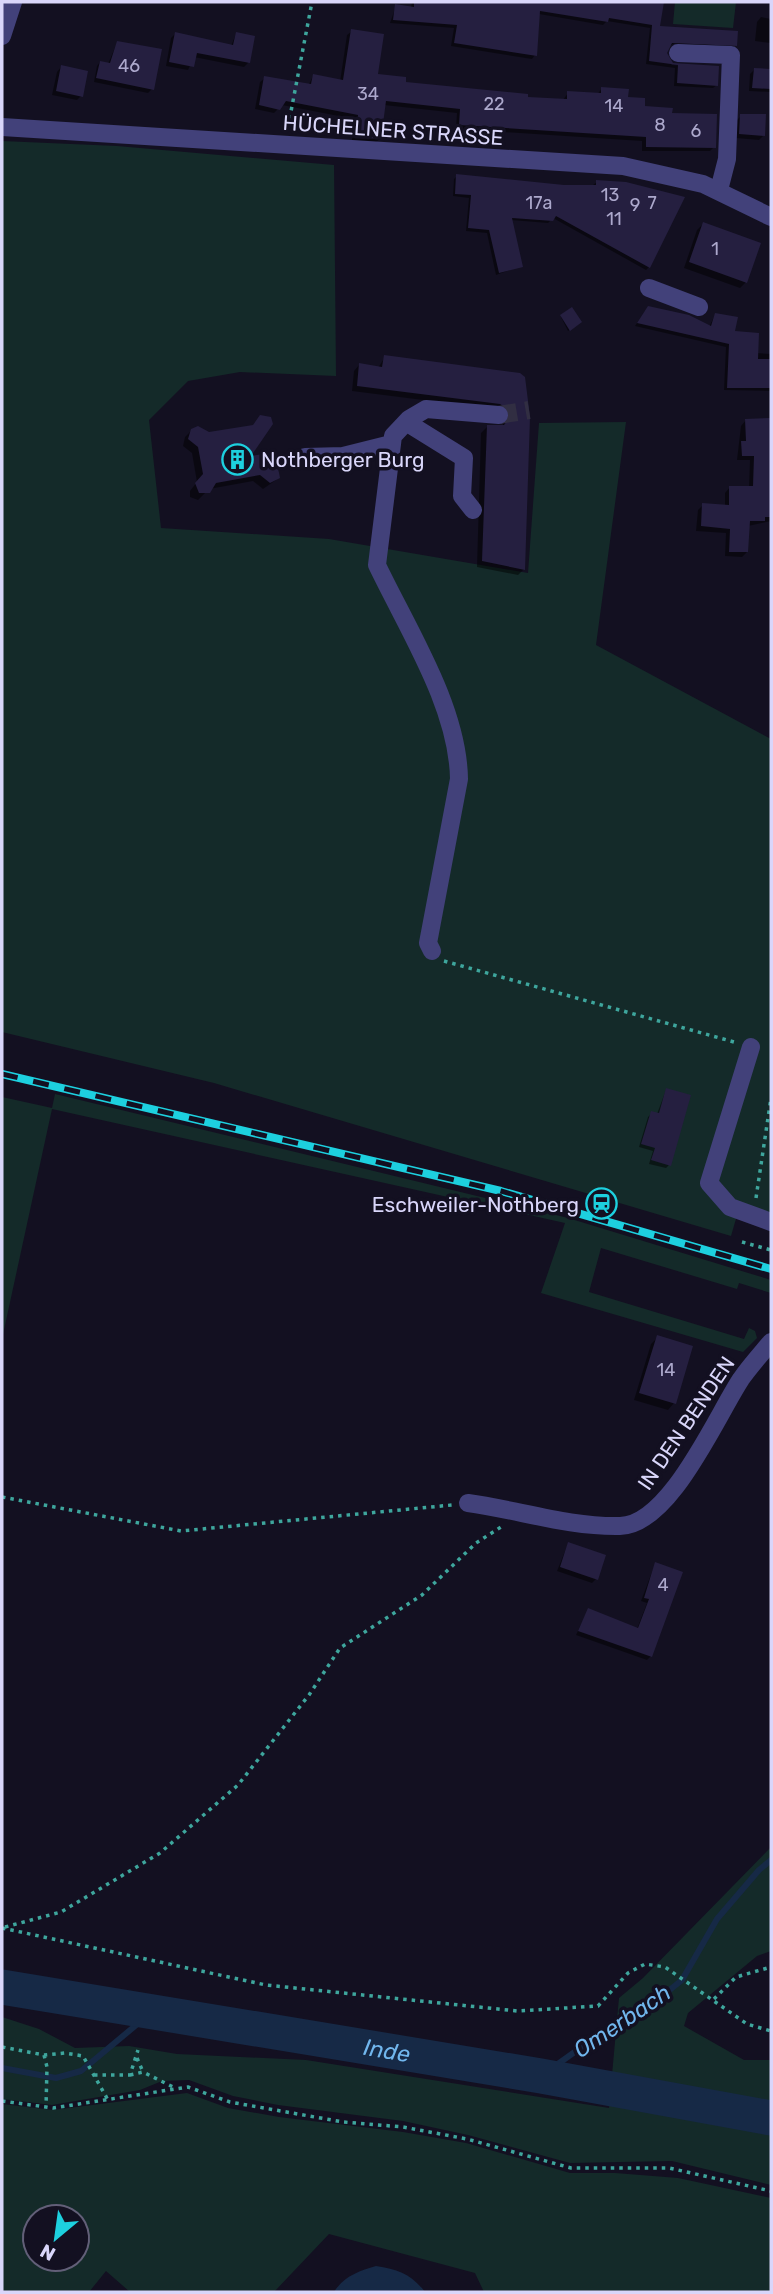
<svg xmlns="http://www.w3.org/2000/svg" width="773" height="2294" font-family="Rubik,sans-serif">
	<rect width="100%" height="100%" fill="#131021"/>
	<path fill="#142a29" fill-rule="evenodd" d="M 675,2 L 736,2 L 733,28 L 673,24 Z
		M 2,141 L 117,146 L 334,165 L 336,376 L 240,372 L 188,381 L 149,420 L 161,528 L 329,539 L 528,573 L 539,423 L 626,422 L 596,645 L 771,739 L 771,1214 L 740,1205 L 731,1236 L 214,1083 L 2,1032 Z
		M 55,1094 L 568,1218 L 771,1280 L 771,1293 L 739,1283 L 737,1289 L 601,1248 L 589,1292 L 744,1339 L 749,1328 L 755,1331 L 757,1338 L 743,1352 L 541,1293 L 565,1223 L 52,1109 L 2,1339 L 2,1097 L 52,1108 Z
		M 771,1847 L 771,1951 L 757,1956 L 688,2013 L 684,2026 L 744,2060 L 771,2060 L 771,2185 L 672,2161 L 570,2163 L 468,2135 L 403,2121 L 278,2105 L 233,2096 L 189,2080 L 162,2081 L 140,2090 L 52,2105 L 2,2099 L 2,2017 L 39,2029 L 75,2048 L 129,2046 L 177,2054 L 306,2060 L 609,2108 L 619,1998 L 643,1978 Z
		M 187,2093 L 228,2108 L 279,2117 L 403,2132 L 466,2143 L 570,2173 L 615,2173 L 678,2178 L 771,2198 L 771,2292 L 484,2292 L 475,2273 L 329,2234 L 274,2292 L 130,2292 L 106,2271 L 89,2292 L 2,2292 L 2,2104 L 53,2110 ZM 77,2217 L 77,2259 L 35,2259 L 35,2217 Z"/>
	<path fill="#162946" d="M 376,2266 C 398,2269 412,2275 425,2292 L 334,2292 C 344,2276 359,2271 376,2266 Z"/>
	<path fill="#0007" d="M 412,2 L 663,2 L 658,27 L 735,45 L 732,48 L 673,44 L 666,49 L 666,58 L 672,65 L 717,68 L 717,85 L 713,88 L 674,86 L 675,68 L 646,64 L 650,28 L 607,21 L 603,25 L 539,14 L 535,55 L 532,59 L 451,46 L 454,28 L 390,23 L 396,6 L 411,8 Z
		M 761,17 L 771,19 L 771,43 L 755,41 L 757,22 Z
		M 352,31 L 376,75 L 404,84 L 526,98 L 563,100 L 568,93 L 597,95 L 602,88 L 643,108 L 670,115 L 714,147 L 710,151 L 642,151 L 642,141 L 456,129 L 457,113 L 384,105 L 380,139 L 375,143 L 352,140 L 354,119 L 282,105 L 274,113 L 255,109 L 260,82 L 265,78 L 308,86 L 313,76 L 340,82 L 347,35 Z
		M 175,34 L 231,46 L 236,34 L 248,63 L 244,67 L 194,57 L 188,70 L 166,66 L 171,38 Z
		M 117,43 L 152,89 L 148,93 L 94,82 L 97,66 L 100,62 L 108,64 Z
		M 61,67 L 81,96 L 77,100 L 52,95 L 57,72 Z
		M 754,70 L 771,71 L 771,92 L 749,91 L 750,74 Z
		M 741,116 L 763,136 L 759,140 L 736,138 L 737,120 Z
		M 457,176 L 563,186 L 593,185 L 597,182 L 649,267 L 646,270 L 553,218 L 548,223 L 511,220 L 521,266 L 496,275 L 487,233 L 466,231 L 469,198 L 453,196 L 454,179 Z
		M 703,224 L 746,282 L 740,288 L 684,268 L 697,230 Z
		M 645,311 L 709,327 L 715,315 L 756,353 L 771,354 L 771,391 L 724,390 L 726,347 L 635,326 Z
		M 561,317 L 579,324 L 568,331 Z
		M 385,357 L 520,375 L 524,569 L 518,575 L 477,567 L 481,433 L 487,427 L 503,427 L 503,416 L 494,409 L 352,391 L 354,371 L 359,365 L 378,368 Z
		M 746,420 L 771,420 L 771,521 L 748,526 L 747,552 L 742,557 L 725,556 L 726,533 L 696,531 L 698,510 L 703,505 L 725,506 L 725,493 L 730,487 L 749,488 L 750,460 L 737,460 L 741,426 Z
		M 192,430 L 247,458 L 275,465 L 279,471 L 276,480 L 263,489 L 253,481 L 209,489 L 198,500 L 190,497 L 190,491 L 197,482 L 192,453 L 183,446 L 185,437 Z
		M 666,1090 L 669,1165 L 666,1168 L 649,1164 L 653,1151 L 639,1147 L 648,1117 L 652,1113 L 657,1114 Z
		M 658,1337 L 674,1403 L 668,1410 L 634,1400 L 651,1344 Z
		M 568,1544 L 596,1579 L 592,1583 L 557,1571 Z
		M 655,1564 L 651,1656 L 647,1660 L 576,1635 L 588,1610 L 637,1629 L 647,1603 L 641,1601 Z"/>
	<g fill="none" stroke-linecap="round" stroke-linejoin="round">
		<path stroke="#162946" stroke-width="6" d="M 2,2068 L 56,2078 L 81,2071 L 153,2011
			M 541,2076 L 604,2031 L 656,2001 L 682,1980 L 717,1919 L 759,1870 L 771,1860"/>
		<path stroke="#162946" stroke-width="35" id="s1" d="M 2,1987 L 541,2076 L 771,2118"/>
	</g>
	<path fill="#251f40" d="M 414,2 L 664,2 L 660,26 L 738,31 L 737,46 L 672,43 L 667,53 L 673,63 L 719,66 L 718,86 L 677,83 L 678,65 L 649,61 L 652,25 L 609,18 L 608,22 L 540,11 L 537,56 L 454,43 L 457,25 L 393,20 L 395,4 L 414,7 Z
		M 351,29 L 384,34 L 378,74 L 406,77 L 406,82 L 528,94 L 528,97 L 567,99 L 567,91 L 601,93 L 601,87 L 629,89 L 628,97 L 645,98 L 645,106 L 673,108 L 672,113 L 717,114 L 716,148 L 646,147 L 646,137 L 459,125 L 460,109 L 386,101 L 381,139 L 365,138 L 356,136 L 358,115 L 286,101 L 280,110 L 259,105 L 264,76 L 311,84 L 313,74 L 343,80 Z
		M 175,32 L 233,45 L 236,32 L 255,36 L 250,63 L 197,53 L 194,67 L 169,62 Z
		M 117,41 L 162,49 L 154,90 L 96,78 L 100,61 L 110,63 Z
		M 61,65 L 88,71 L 83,97 L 56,91 Z
		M 754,68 L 771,69 L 771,89 L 752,88 Z
		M 740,114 L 766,114 L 765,136 L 739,134 Z
		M 456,174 L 564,185 L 596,185 L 596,180 L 626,182 L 685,197 L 650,268 L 556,216 L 553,221 L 512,218 L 523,267 L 499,273 L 489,230 L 468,228 L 471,195 L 455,194 Z
		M 703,222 L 761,243 L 747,283 L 689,262 Z
		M 648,306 L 689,315 L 711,326 L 715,313 L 738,317 L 735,331 L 759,333 L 758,359 L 771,359 L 771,388 L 727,388 L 729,344 L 637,323 Z
		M 572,307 L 582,322 L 570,331 L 560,315 Z
		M 384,355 L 520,373 L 525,377 L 530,417 L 525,570 L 482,561 L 487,425 L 504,425 L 510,417 L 509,410 L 500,404 L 357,386 L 359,363 L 382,367 Z
		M 260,415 L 271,417 L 273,424 L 251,456 L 275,452 L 280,478 L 270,483 L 260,475 L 216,483 L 210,493 L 199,493 L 195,483 L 203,474 L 198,447 L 188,439 L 191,429 L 198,426 L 209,432 L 253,425 Z
		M 771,418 L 771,517 L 765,517 L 765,521 L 750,521 L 748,552 L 729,552 L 730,529 L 701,526 L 702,503 L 729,505 L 729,486 L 753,486 L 754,456 L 742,456 L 741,441 L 746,441 L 745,419 Z
		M 666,1088 L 691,1095 L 671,1166 L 651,1160 L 655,1148 L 641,1144 L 651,1111 L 659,1113 Z
		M 657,1335 L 693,1346 L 676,1404 L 639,1393 Z
		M 568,1542 L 606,1555 L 598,1580 L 560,1567 Z
		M 655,1562 L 683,1572 L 652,1657 L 578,1631 L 588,1608 L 638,1628 L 649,1599 L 644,1598 Z"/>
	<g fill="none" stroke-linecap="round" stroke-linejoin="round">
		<path stroke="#312e42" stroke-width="18" stroke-dasharray="18 9" stroke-linecap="butt" d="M 499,415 L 529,410"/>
		<path stroke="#3ea69d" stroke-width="3.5" stroke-dasharray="3.5 5" stroke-linecap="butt" d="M 288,127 L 312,2
			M 444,961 L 734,1042
			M 756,1198 L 771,1098
			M 742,1242 L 771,1250
			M 2,1497 L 181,1531 L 452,1505
			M 5,1927 L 61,1912 L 160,1853 L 238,1785 L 309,1695 L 340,1648 L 422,1595 L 476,1543 L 501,1527
			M 2,1928 L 266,1985 L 517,2011 L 598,2006 L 628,1973 L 645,1964 L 665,1967 L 747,2024 L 771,2031
			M 714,1999 L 736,1977 L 771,1967
			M 2,2047 L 44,2055 L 65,2053 L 83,2056 L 108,2100
			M 44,2055 L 47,2067 L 46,2107
			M 137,2058 L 143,2072
			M 94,2075 L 130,2075 L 138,2050
			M 130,2075 L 143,2072 L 175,2088
			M 2,2101 L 53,2108 L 188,2087 L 230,2102 L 343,2122 L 403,2127 L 467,2139 L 571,2168 L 669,2168 L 771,2191"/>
		<path stroke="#42417a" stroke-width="18" d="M 2,36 L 13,2
			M 678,53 L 731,55 L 727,159 L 719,190
			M 2,127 L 623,166 L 703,184 L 771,217
			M 649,288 L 699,307
			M 406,422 L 464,458 L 462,496 L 473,510
			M 305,457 L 343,456 L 391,444
			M 432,951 L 428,943 L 459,779 C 458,707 408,630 377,565 L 393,436 L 409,419 L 426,409 L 499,415
			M 751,1047 L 709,1183 L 730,1207 L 771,1222
			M 468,1503 C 519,1510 568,1527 620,1526 C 670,1525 716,1417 741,1379 C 750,1366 761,1354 771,1342"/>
		<defs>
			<path id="rail" d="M 2,1074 L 501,1191 L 771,1269"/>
		</defs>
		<use href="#rail" stroke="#1dd0df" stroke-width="8"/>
		<use href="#rail" stroke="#131021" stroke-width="5" stroke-dasharray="16" stroke-linecap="butt"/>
	</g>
	<defs>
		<symbol id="building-ring" viewBox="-11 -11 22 22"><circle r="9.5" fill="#131021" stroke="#1dd0df" stroke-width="1.5"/><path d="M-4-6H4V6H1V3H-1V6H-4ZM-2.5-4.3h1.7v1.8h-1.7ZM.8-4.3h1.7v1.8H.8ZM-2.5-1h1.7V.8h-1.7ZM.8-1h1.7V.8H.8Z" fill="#1dd0df"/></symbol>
		<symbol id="station-ring" viewBox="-11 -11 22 22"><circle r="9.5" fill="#131021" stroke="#1dd0df" stroke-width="1.5"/><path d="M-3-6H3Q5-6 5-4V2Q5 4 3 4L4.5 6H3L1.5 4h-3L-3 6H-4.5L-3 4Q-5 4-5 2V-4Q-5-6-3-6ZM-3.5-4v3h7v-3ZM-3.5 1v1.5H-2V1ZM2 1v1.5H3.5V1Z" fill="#1dd0df"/></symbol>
	</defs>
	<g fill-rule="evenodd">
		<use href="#building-ring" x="220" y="442" width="35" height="35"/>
		<use href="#station-ring" x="584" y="1186" width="35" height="35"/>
	</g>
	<g text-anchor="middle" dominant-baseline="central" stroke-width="7" stroke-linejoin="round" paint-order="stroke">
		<g font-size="18" fill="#aca8cc">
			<text x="129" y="66">46</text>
			<text x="368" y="94">34</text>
			<text x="494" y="104">22</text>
			<text x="614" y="106">14</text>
			<text x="660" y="125">8</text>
			<text x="696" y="131">6</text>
			<text x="610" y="195">13</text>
			<text x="539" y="203">17a</text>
			<text x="652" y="203">7</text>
			<text x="635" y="205">9</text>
			<text x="614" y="219">11</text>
			<text x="715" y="249">1</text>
			<text x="666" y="1370">14</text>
			<text x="663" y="1585">4</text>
		</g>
		<g font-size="21" fill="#d9d6fa" stroke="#131021">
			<text transform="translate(393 130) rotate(4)">HÜCHELNER STRASSE</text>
			<text transform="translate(686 1423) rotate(-56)">IN DEN BENDEN</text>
		</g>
		<g font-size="21" fill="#d9d6fa" stroke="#131021" text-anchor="start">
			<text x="261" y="459">Nothberger Burg</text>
			<text x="579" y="1204" text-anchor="end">Eschweiler-Nothberg</text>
		</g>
		<g font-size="23" font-style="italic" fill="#71b6ed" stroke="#131021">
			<text transform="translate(622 2021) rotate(-34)">Omerbach</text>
			<text stroke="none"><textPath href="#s1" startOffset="390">Inde</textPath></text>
		</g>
	</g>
	<rect width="773" height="2294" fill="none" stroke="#d9d6fa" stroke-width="7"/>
	<g transform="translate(56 2238) rotate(209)"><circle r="33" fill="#131021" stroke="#625f78" stroke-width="2"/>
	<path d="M0-5L12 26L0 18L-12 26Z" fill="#1dd0df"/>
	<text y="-10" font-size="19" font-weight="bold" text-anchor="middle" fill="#d9d6fa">N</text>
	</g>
</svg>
